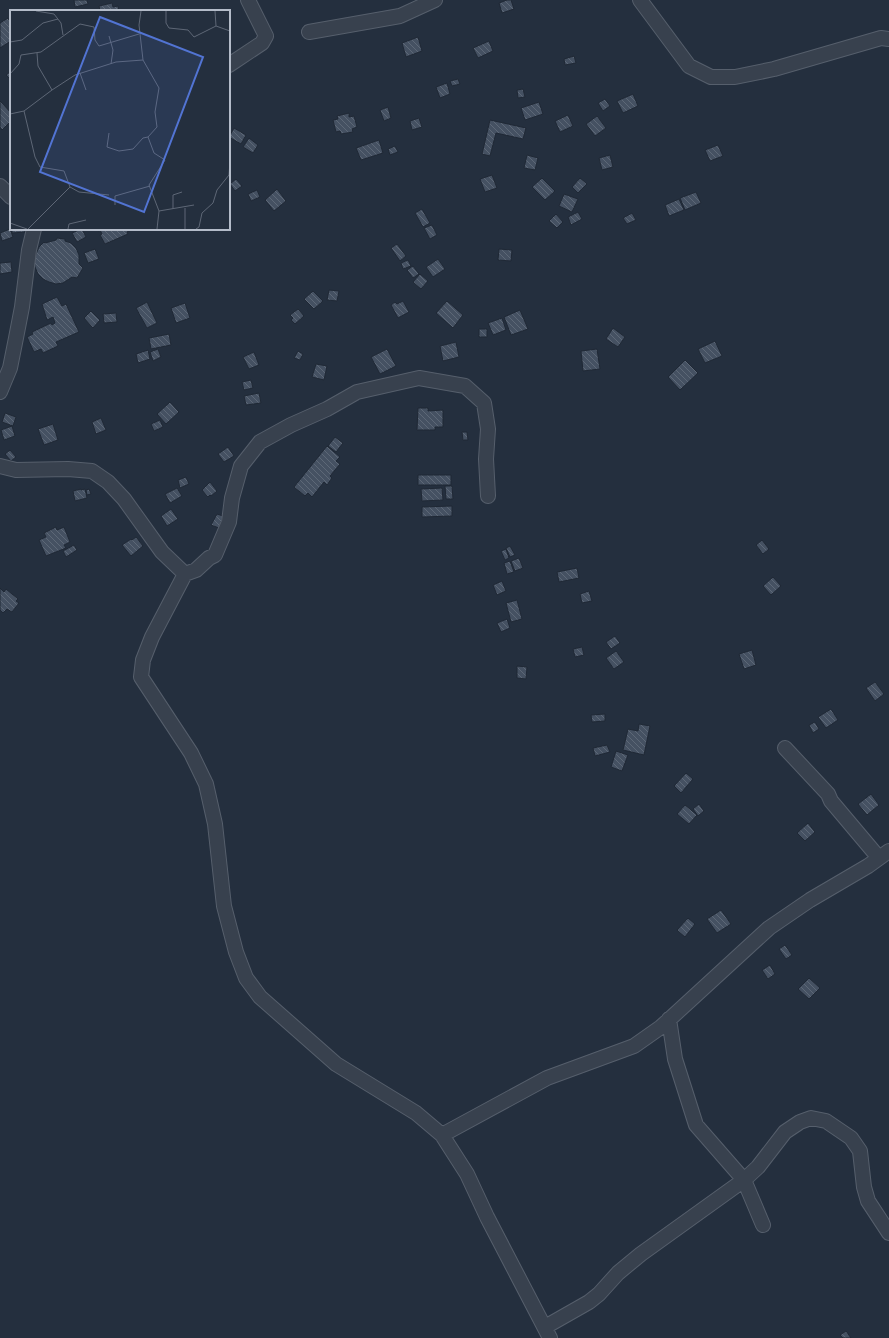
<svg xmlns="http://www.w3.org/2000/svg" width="889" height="1338" font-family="'DejaVu Sans',sans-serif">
	<defs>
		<pattern id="building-back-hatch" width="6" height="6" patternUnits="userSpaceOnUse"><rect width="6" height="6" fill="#455162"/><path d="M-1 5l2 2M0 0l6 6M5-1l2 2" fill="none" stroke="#5d6877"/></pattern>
	</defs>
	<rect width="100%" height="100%" fill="#242f3e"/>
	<path fill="url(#building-back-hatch)" stroke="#1f2835" d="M 74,0 L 87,0 L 88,4 L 75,7 Z
		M 507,0 L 511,0 L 514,9 L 502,13 L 499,3 Z
		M 112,3 L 113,7 L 118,6 L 119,11 L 100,11 L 99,6 Z
		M 8,18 L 11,24 L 11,41 L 0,48 L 0,23 Z
		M 418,37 L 422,51 L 406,57 L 402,43 Z
		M 489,41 L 493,51 L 478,58 L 473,48 Z
		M 574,56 L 576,63 L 565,65 L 564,59 Z
		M 11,71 L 11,80 L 6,75 Z
		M 458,79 L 460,84 L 452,86 L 450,81 Z
		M 447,83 L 450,94 L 440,98 L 436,87 Z
		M 523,89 L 525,97 L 518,98 L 517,90 Z
		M 633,94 L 638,106 L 623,113 L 617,101 Z
		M 605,99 L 610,106 L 603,111 L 598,103 Z
		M 0,101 L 11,113 L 11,121 L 2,130 L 0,127 Z
		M 539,102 L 543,114 L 525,120 L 521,108 Z
		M 388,107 L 391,118 L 384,121 L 380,110 Z
		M 349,113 L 349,117 L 354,116 L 357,127 L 352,129 L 353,132 L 341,134 L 340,131 L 336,132 L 333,120 L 338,119 L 337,116 Z
		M 568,115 L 573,126 L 560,132 L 555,121 Z
		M 597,116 L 606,128 L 595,136 L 586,124 Z
		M 419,118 L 422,127 L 412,130 L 410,121 Z
		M 490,120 L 526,128 L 523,139 L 496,133 L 490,156 L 482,154 Z
		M 234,128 L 246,135 L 241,144 L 229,137 Z
		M 249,138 L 258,145 L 253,153 L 243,147 Z
		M 379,140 L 383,153 L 361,160 L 356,148 Z
		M 718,145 L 723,156 L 710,161 L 705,150 Z
		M 395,146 L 398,152 L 390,155 L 388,149 Z
		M 527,155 L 538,158 L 535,170 L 524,168 Z
		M 610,155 L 613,167 L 602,170 L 599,158 Z
		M 492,175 L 497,188 L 485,192 L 480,179 Z
		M 542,178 L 555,191 L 545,200 L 532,187 Z
		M 580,178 L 587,184 L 578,193 L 572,187 Z
		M 236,179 L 242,186 L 235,191 L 230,184 Z
		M 277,189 L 286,201 L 274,211 L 265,200 Z
		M 257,190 L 260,197 L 251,201 L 248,194 Z
		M 696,192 L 701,203 L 685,210 L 680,198 Z
		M 564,194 L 578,199 L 572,212 L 559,206 Z
		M 679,199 L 684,210 L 669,216 L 665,205 Z
		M 422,209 L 430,223 L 423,227 L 415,213 Z
		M 578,212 L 582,219 L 571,225 L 568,217 Z
		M 632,213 L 636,220 L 627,224 L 623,218 Z
		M 556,214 L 563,222 L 557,228 L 549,221 Z
		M 432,225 L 437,235 L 430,239 L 424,228 Z
		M 10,229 L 13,237 L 2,241 L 0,233 Z
		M 12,229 L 25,229 L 25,232 L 12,233 Z
		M 81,229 L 82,229 L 86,237 L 77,242 L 72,233 Z
		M 97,229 L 130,229 L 131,230 L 127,232 L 128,234 L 105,244 L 100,235 L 102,234 L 100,230 L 98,231 Z
		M 57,238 L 65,239 L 65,241 L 71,243 L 76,248 L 79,255 L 79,264 L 83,268 L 77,278 L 72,277 L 63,283 L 56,284 L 49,282 L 43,279 L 38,274 L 35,267 L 34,261 L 36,254 L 39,247 L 44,242 L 45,243 L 56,240 Z
		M 397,244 L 406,256 L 400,261 L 391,248 Z
		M 95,249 L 99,259 L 88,263 L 84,253 Z
		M 499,249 L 512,250 L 511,261 L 498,260 Z
		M 438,259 L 445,269 L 433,277 L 426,267 Z
		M 408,260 L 411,266 L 403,269 L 401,263 Z
		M 11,262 L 12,272 L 0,274 L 0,263 Z
		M 413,266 L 419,274 L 413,278 L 407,270 Z
		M 420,274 L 428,281 L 421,289 L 413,282 Z
		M 329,290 L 339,291 L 337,301 L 327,300 Z
		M 313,291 L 323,301 L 314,309 L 304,299 Z
		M 57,297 L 62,306 L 66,304 L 79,332 L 56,342 L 58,346 L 43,353 L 41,349 L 34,352 L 27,337 L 33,334 L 32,332 L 51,323 L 52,325 L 55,323 L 53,317 L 47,320 L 42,304 Z
		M 403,301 L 409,312 L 398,318 L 391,305 L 395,302 L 397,304 Z
		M 447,301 L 463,315 L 453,328 L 436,313 Z
		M 147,302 L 157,323 L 147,328 L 136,308 Z
		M 185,303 L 190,318 L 176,323 L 171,308 Z
		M 298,309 L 304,316 L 295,324 L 291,320 L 293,318 L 290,315 Z
		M 520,310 L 528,329 L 511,335 L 504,317 Z
		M 91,311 L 100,320 L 93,328 L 84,318 Z
		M 116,313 L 117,322 L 104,323 L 103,314 Z
		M 502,318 L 506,330 L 493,335 L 488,323 Z
		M 613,328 L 625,337 L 618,347 L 606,339 Z
		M 479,329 L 487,329 L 487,337 L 479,337 Z
		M 169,334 L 171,345 L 151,349 L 149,338 Z
		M 715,341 L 722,356 L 705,363 L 698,349 Z
		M 456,342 L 459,357 L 443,361 L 440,346 Z
		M 158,349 L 161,357 L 153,361 L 150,352 Z
		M 387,349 L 396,366 L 380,374 L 371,357 Z
		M 597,349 L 600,369 L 583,371 L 581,351 Z
		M 148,350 L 150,359 L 138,363 L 136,354 Z
		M 298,351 L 303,354 L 300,360 L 294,358 Z
		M 254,352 L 259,365 L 249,369 L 243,357 Z
		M 685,360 L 698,373 L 680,390 L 668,377 Z
		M 316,364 L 327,366 L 324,380 L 312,377 Z
		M 251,380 L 253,388 L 244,390 L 242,382 Z
		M 259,393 L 261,403 L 246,405 L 244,396 Z
		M 170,402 L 179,412 L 166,424 L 157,414 Z
		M 418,408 L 428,408 L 428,411 L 443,410 L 443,427 L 435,427 L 435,430 L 417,430 Z
		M 5,413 L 16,417 L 13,426 L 2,422 Z
		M 101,418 L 106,430 L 96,434 L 92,422 Z
		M 160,420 L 163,427 L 154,431 L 151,424 Z
		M 53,424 L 58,440 L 44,445 L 38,429 Z
		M 12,426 L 15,436 L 4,440 L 1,430 Z
		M 462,432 L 467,432 L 468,440 L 463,440 Z
		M 335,437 L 343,443 L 336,452 L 328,446 Z
		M 327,446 L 340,457 L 336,461 L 340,464 L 330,476 L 332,478 L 327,485 L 324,482 L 312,497 L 308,493 L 305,496 L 294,487 Z
		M 228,447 L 234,456 L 224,462 L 218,454 Z
		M 10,450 L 16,457 L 11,461 L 5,454 Z
		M 418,475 L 451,475 L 451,485 L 418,485 Z
		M 186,477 L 189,484 L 180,488 L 178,480 Z
		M 210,482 L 217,491 L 211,496 L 210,495 L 208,497 L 202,490 Z
		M 445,486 L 452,486 L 453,499 L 446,499 Z
		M 177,488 L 182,496 L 170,503 L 165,494 Z
		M 442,488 L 443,500 L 422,501 L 421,489 Z
		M 81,489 L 81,490 L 85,489 L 87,498 L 75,501 L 73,491 Z
		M 89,489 L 91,494 L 87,495 L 86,490 Z
		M 452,506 L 452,516 L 422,517 L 422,507 Z
		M 171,509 L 178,519 L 167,526 L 161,516 Z
		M 217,514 L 223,516 L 219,528 L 211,525 Z
		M 56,527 L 57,530 L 64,527 L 70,542 L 64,545 L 66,548 L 46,556 L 39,540 L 46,537 L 44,533 Z
		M 136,537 L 143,546 L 131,556 L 122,545 L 131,539 L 132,540 Z
		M 762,540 L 769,549 L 763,554 L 756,545 Z
		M 74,545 L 77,550 L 66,557 L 63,551 Z
		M 510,546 L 515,555 L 510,557 L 506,548 Z
		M 506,549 L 509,558 L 505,560 L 501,551 Z
		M 519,558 L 523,568 L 515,571 L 511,561 Z
		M 510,561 L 514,572 L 507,574 L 504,563 Z
		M 577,568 L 579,578 L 559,582 L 557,572 Z
		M 773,577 L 781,586 L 771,595 L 763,586 Z
		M 502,581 L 506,591 L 497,595 L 493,585 Z
		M 0,588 L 4,592 L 6,589 L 18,599 L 16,601 L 19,603 L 12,612 L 7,609 L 3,613 L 0,610 Z
		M 589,591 L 592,601 L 582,603 L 580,594 Z
		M 517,600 L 522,619 L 511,622 L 506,603 Z
		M 507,619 L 510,628 L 501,632 L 497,623 Z
		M 615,636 L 620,643 L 611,649 L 606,642 Z
		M 582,647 L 584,655 L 575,657 L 573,649 Z
		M 752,650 L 756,665 L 744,669 L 739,654 Z
		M 616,651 L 624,662 L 614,669 L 606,658 Z
		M 517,666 L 527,667 L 526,679 L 517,678 Z
		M 875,682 L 884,694 L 875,701 L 866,688 Z
		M 831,709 L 838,720 L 826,728 L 818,717 Z
		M 605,714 L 605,721 L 592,722 L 591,715 Z
		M 815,722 L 819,729 L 813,733 L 809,725 Z
		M 639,724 L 650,726 L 644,755 L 623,750 L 628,729 L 638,731 Z
		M 607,745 L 610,752 L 595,756 L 593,748 Z
		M 616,751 L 628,755 L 622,771 L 611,767 Z
		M 686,773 L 693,779 L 681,793 L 674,786 Z
		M 871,794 L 879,805 L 867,815 L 858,804 Z
		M 699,804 L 704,811 L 698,816 L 693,809 Z
		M 685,805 L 697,815 L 689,824 L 677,814 Z
		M 808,823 L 815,832 L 805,841 L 797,833 Z
		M 721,910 L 731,924 L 717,933 L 707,919 Z
		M 688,918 L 695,924 L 685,937 L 677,930 Z
		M 785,945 L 792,955 L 786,959 L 779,949 Z
		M 770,965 L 775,974 L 768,979 L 762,970 Z
		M 809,978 L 820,988 L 809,999 L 798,989 Z
		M 846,1331 L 851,1338 L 843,1338 L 840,1335 Z"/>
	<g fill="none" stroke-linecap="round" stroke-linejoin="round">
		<defs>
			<path id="street" d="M 640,0 L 689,66 L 711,77 L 735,77 L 774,69 L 881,38 L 889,39
				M 309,32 L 400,16 L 435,0
				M 229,65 L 262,43 L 266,36 L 248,0
				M 0,186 L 11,197
				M 0,392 L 10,368 L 16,338 L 22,307 L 29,250 L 34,229
				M 0,466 L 16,470 L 68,469 L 92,471 L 108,482 L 124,499 L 162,552 L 185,574 L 152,637 L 143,660 L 141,677 L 191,753 L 206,784 L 215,824 L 224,906 L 236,952 L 246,978 L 260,997 L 336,1064 L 416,1113 L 442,1135 L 467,1174 L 487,1217 L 550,1338
				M 185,574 L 196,570 L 209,558 L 215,555 L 229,522 L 232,498 L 241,466 L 260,442 L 291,425 L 327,409 L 357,392 L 419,378 L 465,386 L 484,403 L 488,429 L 486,459 L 488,496
				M 785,748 L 828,794 L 831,801 L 879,858
				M 669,1019 L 675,1059 L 696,1125 L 744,1180 L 763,1225
				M 442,1135 L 547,1078 L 634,1046 L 661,1027 L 769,928 L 810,900 L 868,866 L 889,851
				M 545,1327 L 589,1302 L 599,1294 L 618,1273 L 641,1254 L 744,1180 L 758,1167 L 785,1132 L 800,1122 L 811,1118 L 826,1121 L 851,1138 L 860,1151 L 864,1187 L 868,1201 L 889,1233"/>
		</defs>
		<use href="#street" stroke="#565f6c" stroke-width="16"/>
		<use href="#street" stroke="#38414e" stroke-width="14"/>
	</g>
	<g transform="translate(10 10)">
		<rect width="220" height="220" fill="#242f3e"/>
		<path fill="none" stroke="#5e6776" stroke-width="1" d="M 26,1 L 44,4 L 51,13 L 53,25M 131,1 L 129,15 L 133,50 L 149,78 L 145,102 L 147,117 L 138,127 L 144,143 L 155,150 L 139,175 L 149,201 L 147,219M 156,1 L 156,13 L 159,18 L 178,20 L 184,27 L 206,16M 205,1 L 206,16 L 220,21M 99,26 L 103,40 L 101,54M 0,32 L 12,30 L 33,13 L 48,9M 27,43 L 28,56 L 42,80 L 65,65 L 106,52 L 133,50M 70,63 L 76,80M 0,64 L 9,54 L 11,45 L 31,42 L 70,14 L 84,17 L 85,30 L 89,36 L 129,24M 14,101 L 25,147 L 30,157 L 54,161 L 60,177 L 69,182 L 99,185M 0,104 L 14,101 L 42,80M 99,123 L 97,137 L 109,141 L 123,139 L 133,128 L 138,127M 105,195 L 105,186 L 140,176M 163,199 L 163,185 L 172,182M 149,201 L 184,195M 0,213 L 17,219M 18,219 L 60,177M 58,219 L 59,214 L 76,210M 175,219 L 175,198M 186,219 L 189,217 L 192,203 L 203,193 L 207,180 L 219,165 L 220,151"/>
		<path fill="#5274d3" fill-opacity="0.15" stroke="#5274d3" stroke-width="2" d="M 90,7 L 193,47 L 134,202 L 30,162 Z"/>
		<rect width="220" height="220" fill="none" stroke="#b4bcc9" stroke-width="2"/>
	</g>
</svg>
